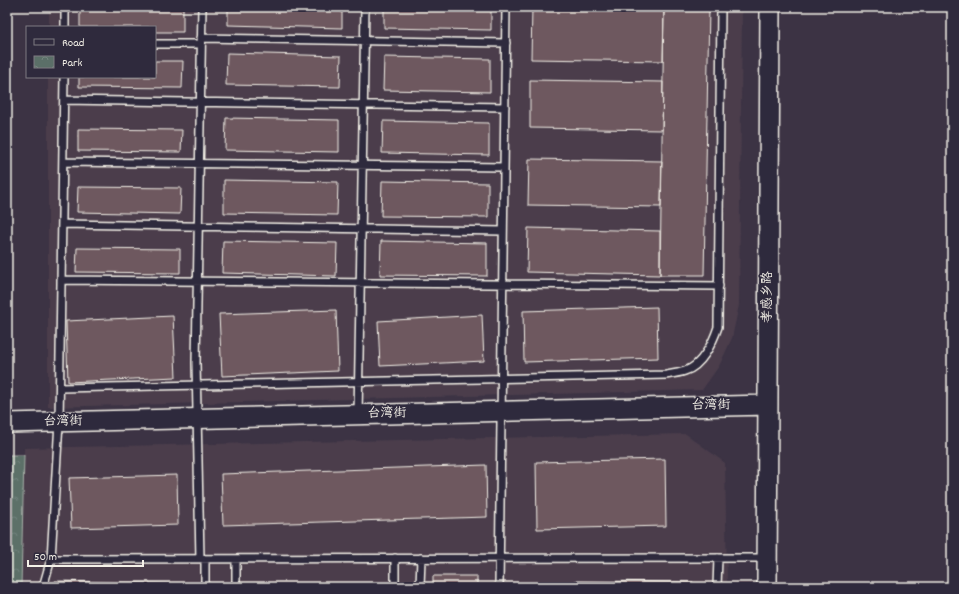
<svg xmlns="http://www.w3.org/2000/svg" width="959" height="594" font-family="Dekko,'LXGW WenKai TC',sans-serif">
	<defs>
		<pattern id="park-crowns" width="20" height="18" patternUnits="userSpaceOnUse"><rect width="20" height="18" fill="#5b6f68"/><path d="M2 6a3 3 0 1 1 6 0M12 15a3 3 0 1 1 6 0" fill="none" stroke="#73847e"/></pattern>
	</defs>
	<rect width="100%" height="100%" fill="#3c3344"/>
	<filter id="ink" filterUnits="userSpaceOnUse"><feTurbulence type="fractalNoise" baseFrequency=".025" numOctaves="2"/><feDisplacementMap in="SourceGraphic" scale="8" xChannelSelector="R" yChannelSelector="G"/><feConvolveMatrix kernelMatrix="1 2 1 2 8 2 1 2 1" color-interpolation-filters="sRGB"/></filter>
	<g filter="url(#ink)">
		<path fill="#4b3e4c" d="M 49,7 L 742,7 L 739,305 L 732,338 L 719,366 L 702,390 L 48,407 L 48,77 L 155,77 L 155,27 L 49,27 Z
			M 686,434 L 725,463 L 727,582 L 755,581 L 755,587 L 21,587 L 24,448 Z"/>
		<path fill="url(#park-crowns)" stroke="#a8b0a8" d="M 7,455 L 24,455 L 21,587 L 7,587 Z"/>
		<path fill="#6e585f" stroke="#f4f1e8" d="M 80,7 L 183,7 L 183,32 L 155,32 L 155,27 L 80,27 Z
			M 228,7 L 342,7 L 342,28 L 228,25 Z
			M 384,7 L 491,7 L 491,30 L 384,28 Z
			M 664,7 L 709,7 L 704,275 L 660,275 Z
			M 532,8 L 664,10 L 663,61 L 531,59 Z
			M 227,53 L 341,56 L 340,87 L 226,85 Z
			M 384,57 L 490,59 L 490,92 L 383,90 Z
			M 155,61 L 183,61 L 182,88 L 79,87 L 79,77 L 155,77 Z
			M 530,80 L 663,82 L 662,130 L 530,128 Z
			M 226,118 L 339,120 L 339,152 L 225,150 Z
			M 383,121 L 489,123 L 489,155 L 382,153 Z
			M 78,129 L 182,130 L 181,152 L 78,151 Z
			M 529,159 L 662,161 L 661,207 L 528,205 Z
			M 224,180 L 338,182 L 337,215 L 224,213 Z
			M 382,181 L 488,183 L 488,217 L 381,216 Z
			M 78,187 L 181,188 L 180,214 L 77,212 Z
			M 528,228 L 660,231 L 660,275 L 527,272 Z
			M 223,241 L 337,243 L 336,276 L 222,273 Z
			M 381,241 L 487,243 L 487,276 L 380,275 Z
			M 77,248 L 180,249 L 180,273 L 76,272 Z
			M 657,307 L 658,358 L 524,362 L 523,311 Z
			M 336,310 L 338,371 L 222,376 L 219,314 Z
			M 482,315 L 484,361 L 380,366 L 378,321 Z
			M 173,316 L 176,377 L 68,382 L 66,321 Z
			M 665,459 L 666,526 L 537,529 L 536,462 Z
			M 486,465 L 487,517 L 223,525 L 221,474 Z
			M 177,475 L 178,525 L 71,528 L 69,478 Z
			M 433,576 L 477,576 L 477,587 L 433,587 Z
			M 55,581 L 192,584 L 192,587 L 55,587 Z
			M 575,581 L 693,582 L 693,587 L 575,587 Z
			M 249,585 L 380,587 L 249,587 Z"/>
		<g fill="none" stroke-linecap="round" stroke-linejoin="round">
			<defs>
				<path id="service" d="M 65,27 L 65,7
					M 201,38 L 506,43
					M 155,44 L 201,44
					M 64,100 L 505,107
					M 63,162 L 504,167
					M 62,224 L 503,231
					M 61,280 L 719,286
					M 60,388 L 666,375 C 672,374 679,373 685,371 C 702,366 713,342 718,327 L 721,7
					M 358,415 L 365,7
					M 51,559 L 767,558
					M 200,559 L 196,363 L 202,7
					M 43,587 L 51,559 L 59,422 L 64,77
					M 205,587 L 205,559
					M 236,587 L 236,559
					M 395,587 L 395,558
					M 420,587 L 421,558
					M 499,587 L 506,7
					M 717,587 L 718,558"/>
				<path id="secondary" d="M 7,423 L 768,405
					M 767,587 L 770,7"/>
			</defs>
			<use href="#service" stroke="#f4f1e8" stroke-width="10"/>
			<use href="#secondary" stroke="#f4f1e8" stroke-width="22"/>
			<use href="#service" stroke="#2f2a3d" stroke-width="7"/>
			<use href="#secondary" stroke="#2f2a3d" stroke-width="19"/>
		</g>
	</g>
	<g text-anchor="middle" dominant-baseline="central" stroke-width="3.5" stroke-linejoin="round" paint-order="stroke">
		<g font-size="13" fill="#f4f1e8" stroke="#2f2a3d">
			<text transform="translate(768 297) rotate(-90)">孝感乡路</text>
			<text transform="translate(711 406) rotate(-1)">台湾街</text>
			<text transform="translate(387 414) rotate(-1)">台湾街</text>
			<text transform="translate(63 422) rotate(-1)">台湾街</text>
		</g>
	</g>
	<rect width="959" height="594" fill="none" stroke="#2f2a3d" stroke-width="24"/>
	<rect x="12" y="12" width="935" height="570" fill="none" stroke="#f4f1e8" stroke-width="1.5" filter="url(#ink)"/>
	<rect x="26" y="26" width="130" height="52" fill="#2f2a3d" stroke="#7e7a81"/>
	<rect x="34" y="39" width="20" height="6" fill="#2f2a3d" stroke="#7e7a81"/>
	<text x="62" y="46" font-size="12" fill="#f4f1e8">Road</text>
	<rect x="34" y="56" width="20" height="12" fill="url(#park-crowns)" stroke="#7e7a81"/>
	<text x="62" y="66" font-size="12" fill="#f4f1e8">Park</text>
	<path d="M28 560v6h115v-6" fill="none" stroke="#f4f1e8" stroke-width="2"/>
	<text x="34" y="560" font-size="12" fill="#f4f1e8" stroke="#2f2a3d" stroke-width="3" paint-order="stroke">50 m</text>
</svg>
